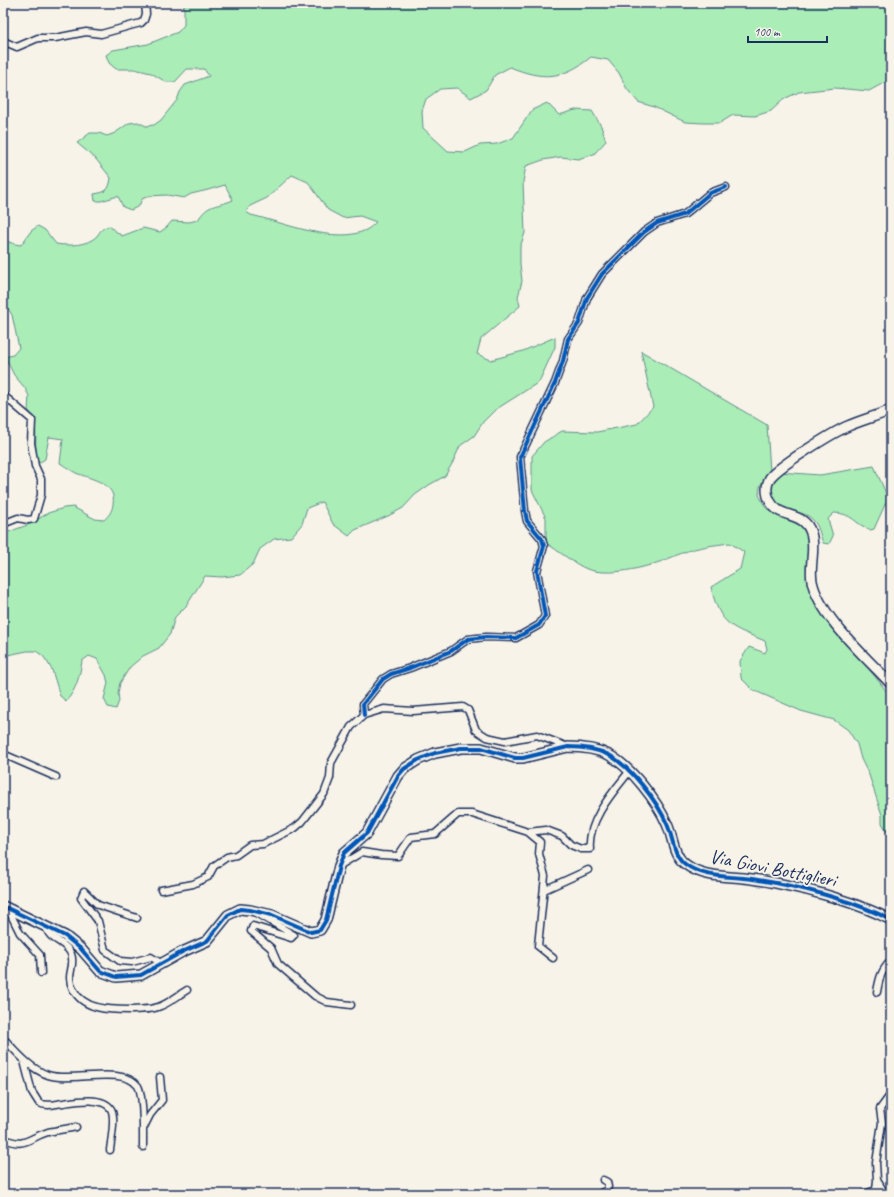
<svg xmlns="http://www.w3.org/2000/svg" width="894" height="1197" font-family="Caveat,sans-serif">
	<rect width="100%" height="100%" fill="#f7f3e8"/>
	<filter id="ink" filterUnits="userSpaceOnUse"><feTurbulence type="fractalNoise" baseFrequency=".025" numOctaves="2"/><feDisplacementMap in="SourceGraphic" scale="8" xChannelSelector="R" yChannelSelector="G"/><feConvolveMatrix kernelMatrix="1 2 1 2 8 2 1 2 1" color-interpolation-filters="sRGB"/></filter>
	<g filter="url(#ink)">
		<path fill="#aaedb7" stroke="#628e8a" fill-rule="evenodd" d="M 184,3 L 891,3 L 891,79 L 869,91 L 835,88 L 799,92 L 784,99 L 771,111 L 755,116 L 733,115 L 720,123 L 703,123 L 685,122 L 654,107 L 638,102 L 627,89 L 619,73 L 608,60 L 591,57 C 563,80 542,80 510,67 L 495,75 L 486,90 L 471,98 L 457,88 L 440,89 L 426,99 L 422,111 L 423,128 L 448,151 L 465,152 L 480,145 L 497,144 L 513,138 L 532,110 L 547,103 L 559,115 L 575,110 L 592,111 L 601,126 L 606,141 L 594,154 L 578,159 L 561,157 L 543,160 L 526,166 L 523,182 L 525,233 L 520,247 L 520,264 L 522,281 L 518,297 L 520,306 L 481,339 L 477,354 L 491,360 L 523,351 L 555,337 L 555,347 L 539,382 L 495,410 L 483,422 L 474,436 L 460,446 L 453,462 L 445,476 L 429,485 L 415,495 L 403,508 L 388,516 L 355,530 L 349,536 L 333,524 L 322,502 L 307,508 L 302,524 L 291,537 L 274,539 L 260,549 L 253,564 L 240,575 L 222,577 L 205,576 L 187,605 L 175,617 L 170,634 L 159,648 L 143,656 L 130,667 L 120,683 L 118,693 L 119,701 L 116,709 L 108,707 L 104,699 L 108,683 L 106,675 L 97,659 L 89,656 L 82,661 C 80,675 76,691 66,701 L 60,696 L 52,670 L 48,663 L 43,656 L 36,651 L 27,651 L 3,656 L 3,534 L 30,524 L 48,513 L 64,508 L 73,507 L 95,519 L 104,520 C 109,515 112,512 113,504 C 117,483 91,479 76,473 C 70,470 65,466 60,463 L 63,439 L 49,437 L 45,459 L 39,463 C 31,445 42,425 28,410 L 29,396 L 25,388 L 14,375 L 5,357 L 13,355 L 19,348 L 12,315 L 3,300 L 3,240 L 15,244 L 21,245 L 31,231 L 38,226 L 45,230 L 56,244 C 69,246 87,246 97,236 C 101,230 102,228 109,226 L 122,236 L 143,228 L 160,232 L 167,227 L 172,221 L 189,222 L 198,220 C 208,203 217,207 233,200 L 225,185 L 208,190 L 191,194 L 184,198 L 167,195 L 149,196 L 142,199 L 139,206 L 131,210 L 123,207 L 118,196 L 101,201 L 95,201 L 94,194 C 106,192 109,191 111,178 L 95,158 L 77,143 L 90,133 L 99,133 L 107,136 L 115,133 L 129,123 L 138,122 L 146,126 L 154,125 L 161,120 L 177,100 L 180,92 L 185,85 L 209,76 L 204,69 L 187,69 L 175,82 L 166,82 L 151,73 L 134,69 L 116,69 L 109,63 L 106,55 L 113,50 L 148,44 L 178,32 L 184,25 ZM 292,175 L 308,182 L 328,210 L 343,218 L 360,216 L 376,222 C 373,225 370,228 366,230 C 336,245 282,222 251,215 L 246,212 L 250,206 L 267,198 Z
			M 641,351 L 767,425 L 770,471 L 760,486 L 759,495 L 766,508 L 777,514 L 800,522 L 807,530 L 810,544 L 807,560 L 808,572 L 837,633 L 863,661 L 891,697 L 891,735 L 888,742 L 891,747 L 891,829 L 887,832 L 882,823 L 882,815 L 869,775 L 861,759 L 857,744 L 848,730 L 834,720 L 801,711 L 753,690 L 741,678 L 740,661 L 749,647 L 765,653 L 767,649 L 765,641 C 731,627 720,626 711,587 L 740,569 L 744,552 L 730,543 C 714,545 697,547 682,553 C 676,555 671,558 665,560 C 644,568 609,577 587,569 C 576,565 557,550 546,543 L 546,518 L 532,490 L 532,456 L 544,442 L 562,431 L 597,432 L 637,424 L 653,407 Z
			M 874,466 L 888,498 L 874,529 L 871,530 C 854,524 853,513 834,513 L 828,519 L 833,536 L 829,544 L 823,543 C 820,535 819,526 813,520 C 802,507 773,515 771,494 C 771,489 772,484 772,479 L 779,472 L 820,475 Z"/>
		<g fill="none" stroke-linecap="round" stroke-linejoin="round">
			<defs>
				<path id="street" d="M 3,41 L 17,47 L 38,38 L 55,38 L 86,32 L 101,34 L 133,25 L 141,23 L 144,20 L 146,14 L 145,3
					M 3,395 L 32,420 L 31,443 L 35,466 L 41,479 L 41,495 L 34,519 L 28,520 L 18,518 L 3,524
					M 364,715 L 363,704 L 383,679 L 391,674 L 410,668 L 451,651 L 468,639 L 486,637 L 516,638 L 539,625 L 545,616 L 537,571 L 544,546 L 542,539 L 527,521 L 525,511 L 520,457 L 555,383 L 563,361 L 568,339 L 579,323 L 587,298 L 602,274 L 644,232 L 657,223 L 685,214 L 710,193 L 726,187
					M 3,754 L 56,777
					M 528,832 L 546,830 L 562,836 L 571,845 L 581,849 L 590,849 C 587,821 613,792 629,772
					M 339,866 L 362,852 L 381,855 L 398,856 L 411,837 L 435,834 L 458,814 L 472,814 L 528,832 L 540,842 L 539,854 L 545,876 L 538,946 L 553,958
					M 161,890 L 193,884 L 208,877 L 214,866 L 227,857 L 236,855 L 250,845 L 263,844 L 295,828 L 302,822 L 324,794 L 330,778 L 331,763 L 351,727 L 364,715 L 384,709 L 413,711 L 463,707 L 468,710 L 476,730 L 487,737 L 505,741 L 537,735 L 568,747
					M 544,890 L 588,870
					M 7,910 L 11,915 L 20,933 L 40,955 L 41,973
					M 258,914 L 294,935 L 291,938 L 253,926 L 251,931 L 271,948 L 278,964 L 315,996 L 327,1002 L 351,1005
					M 137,918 L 98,905 L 84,891 L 81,898 L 98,921 L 105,950 L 120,961 L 132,962 L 151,957 L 161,963
					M 47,928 C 48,940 66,941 71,954 C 76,967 65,974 73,989 C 84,1011 112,1010 133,1010 C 141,1009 150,1010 158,1007 C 168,1004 177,996 187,990
					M 887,965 L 891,974
					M 877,992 C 879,980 881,970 891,961
					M 3,1040 L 6,1041 C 18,1054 31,1069 48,1075 C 71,1083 123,1065 138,1086 C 144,1096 143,1134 143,1147
					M 24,1061 L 32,1092 L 39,1103 C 47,1107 55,1104 63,1103 C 76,1101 103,1096 111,1109 C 116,1118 111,1140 110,1150
					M 143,1129 L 150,1115 L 162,1100 L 160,1077
					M 3,1138 C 25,1149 28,1138 48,1132 C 57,1130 67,1129 76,1127
					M 599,1194 L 607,1190 L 608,1187 L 607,1182 L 603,1180
					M 864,1194 L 876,1190 L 877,1180
					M 885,1194 L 877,1180 L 876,1163 L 882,1123 L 880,1109 L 891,1094"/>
				<path id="secondary" d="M 891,410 C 877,416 862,420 848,426 C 834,432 777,467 770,478 C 766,485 766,494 770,501 C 779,520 804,510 811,533 C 816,549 809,565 812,581 C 819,616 867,658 891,684
					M 3,906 L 65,936 L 81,949 L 100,971 L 116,977 L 141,975 L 182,952 L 207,941 L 228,915 L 240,909 L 250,910 L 272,915 L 311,932 L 320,930 L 326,920 L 339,866 L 344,853 L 367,833 L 398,776 L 404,769 L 418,760 L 435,753 L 461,748 L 481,748 L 515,758 L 523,758 L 568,747 C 581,747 597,749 609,755 C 631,767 657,801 667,824 C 673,837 673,855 685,864 C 702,877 723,876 743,878 C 754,879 765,881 776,883 C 812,890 859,903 891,920"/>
			</defs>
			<use href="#street" stroke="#1b2f5e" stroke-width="9"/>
			<use href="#secondary" stroke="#1b2f5e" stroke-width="12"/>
			<use href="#street" stroke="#f7f3e8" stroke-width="6"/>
			<use href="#secondary" stroke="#f7f3e8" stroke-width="9"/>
			<defs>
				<path id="cycleway" d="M 364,715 L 363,704 L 383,679 L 391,674 L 410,668 L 451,651 L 468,639 L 486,637 L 516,638 L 539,625 L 545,616 L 537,571 L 544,546 L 542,539 L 527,521 L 525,511 L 520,457 L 555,383 L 563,361 L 568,339 L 579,323 L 587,298 L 602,274 L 644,232 L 657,223 L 685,214 L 710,193 L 726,187
					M 3,906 L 65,936 L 81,949 L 100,971 L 116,977 L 141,975 L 182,952 L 207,941 L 228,915 L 240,909 L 250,910 L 272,915 L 311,932 L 320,930 L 326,920 L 339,866 L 344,853 L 367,833 L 398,776 L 404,769 L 418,760 L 435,753 L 461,748 L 481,748 L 515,758 L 523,758 L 568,747 C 581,747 597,749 609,755 C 631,767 657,801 667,824 C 673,837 673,855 685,864 C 702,877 723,876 743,878 C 754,879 765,881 776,883 C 812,890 859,903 891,920"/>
			</defs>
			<use href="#cycleway" stroke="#f7f3e8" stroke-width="6"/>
			<use href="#cycleway" stroke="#0057b8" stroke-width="4"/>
		</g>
	</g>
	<g text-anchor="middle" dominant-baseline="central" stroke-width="3.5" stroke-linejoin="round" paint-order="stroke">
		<g font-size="20" fill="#1b2f5e" stroke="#f7f3e8">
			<text transform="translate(773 868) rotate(11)">Via Giovi Bottiglieri</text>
		</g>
	</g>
	<rect width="894" height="1197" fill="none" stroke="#f7f3e8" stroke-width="16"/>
	<rect x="8" y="8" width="878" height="1181" fill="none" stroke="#1b2f5e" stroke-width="1.5" filter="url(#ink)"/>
	<path d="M748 36v6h79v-6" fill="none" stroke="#1b2f5e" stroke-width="2"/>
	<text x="754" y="36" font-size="12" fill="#1b2f5e" stroke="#f7f3e8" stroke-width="3" paint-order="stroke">100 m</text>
</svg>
